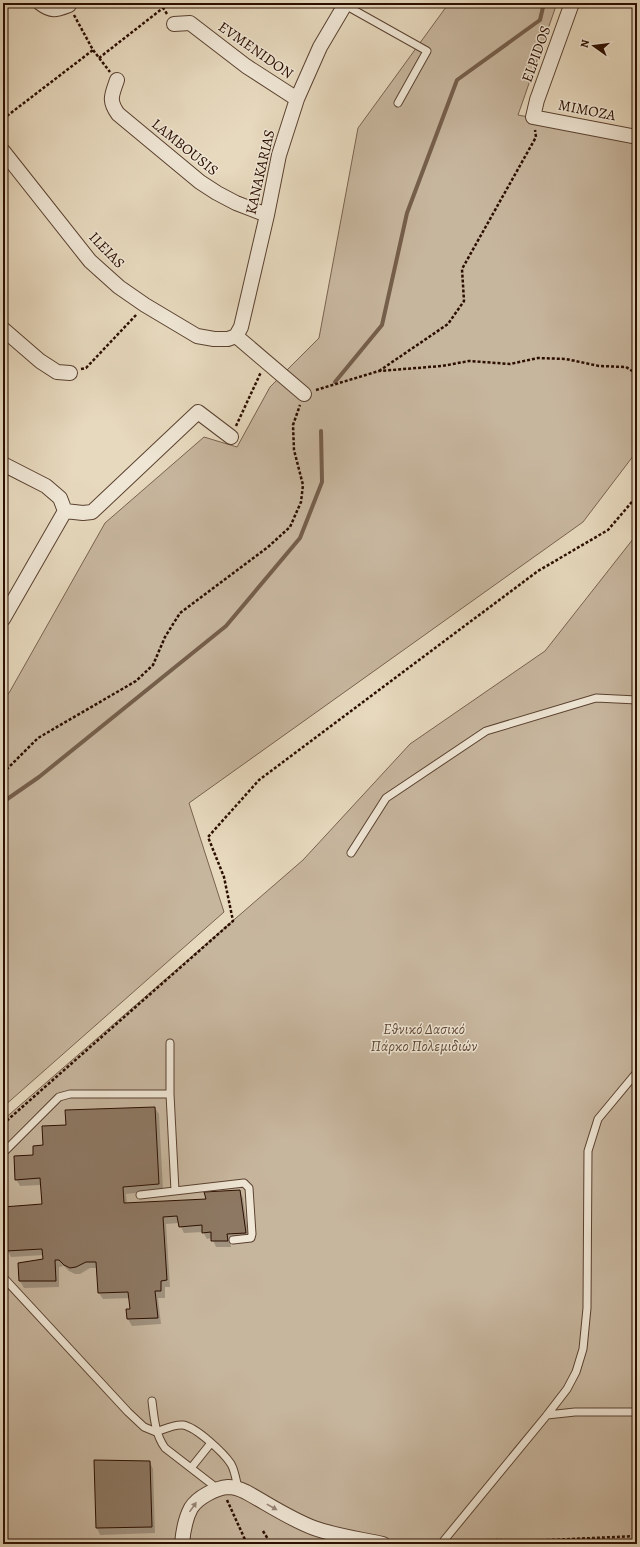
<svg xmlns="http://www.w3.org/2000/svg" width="640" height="1547" font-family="Alegreya,serif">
	<rect width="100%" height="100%" fill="#e7d9be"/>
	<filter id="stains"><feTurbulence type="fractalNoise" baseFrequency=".005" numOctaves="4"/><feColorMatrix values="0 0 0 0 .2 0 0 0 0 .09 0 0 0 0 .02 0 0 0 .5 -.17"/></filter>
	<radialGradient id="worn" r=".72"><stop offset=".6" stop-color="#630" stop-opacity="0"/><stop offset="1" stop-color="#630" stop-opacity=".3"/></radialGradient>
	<path fill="#c7b69e" stroke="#79624f" d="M 449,3 L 557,3 L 518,115 L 637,138 L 637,451 L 583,522 L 189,803 L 224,912 L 3,1107 L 3,699 L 9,693 L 105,523 L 204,437 L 237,447 L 270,387 L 319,338 L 358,128 Z
		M 637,534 L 637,1544 L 3,1544 L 3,1120 L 303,860 L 410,744 L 545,651 Z"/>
	<path fill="#0003" d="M 155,1108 L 159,1114 L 163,1190 L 126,1194 L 127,1204 L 207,1200 L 240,1191 L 243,1198 L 249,1239 L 230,1241 L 231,1247 L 216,1247 L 212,1238 L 207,1239 L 203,1232 L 184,1233 L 179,1223 L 166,1224 L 170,1287 L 165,1287 L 165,1298 L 158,1298 L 161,1324 L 132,1326 L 128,1319 L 127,1310 L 131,1310 L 130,1298 L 103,1299 L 99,1293 L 98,1268 L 90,1268 L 80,1274 L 75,1274 L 69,1271 L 64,1266 L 59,1267 L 59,1287 L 24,1288 L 20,1281 L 19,1263 L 44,1260 L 44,1255 L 11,1257 L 7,1250 L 43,1205 L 41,1185 L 20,1186 L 16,1179 L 34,1156 L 67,1126 Z
		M 150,1462 L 153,1469 L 155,1533 L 100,1535 L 97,1528 Z"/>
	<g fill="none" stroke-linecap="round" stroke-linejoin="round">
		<path stroke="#755e4b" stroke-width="4" d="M 335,382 L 382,325 L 407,213 L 457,80 L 540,20 L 544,3
			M 3,802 L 39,777 L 226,626 L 300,538 L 322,482 L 321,431"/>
	</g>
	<path fill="#8d7863" stroke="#2b0e00" d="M 155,1107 L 159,1184 L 123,1187 L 124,1203 L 206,1199 L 204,1192 L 240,1190 L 246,1233 L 227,1234 L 228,1241 L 211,1241 L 211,1232 L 202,1233 L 202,1225 L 179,1227 L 177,1216 L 163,1217 L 167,1280 L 161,1281 L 161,1291 L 155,1291 L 158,1318 L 127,1319 L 126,1309 L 130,1309 L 128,1292 L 98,1293 L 96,1262 L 86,1262 L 76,1267 L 70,1268 L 64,1265 L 59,1260 L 55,1260 L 56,1281 L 19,1281 L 18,1263 L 43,1259 L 42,1249 L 6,1251 L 3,1207 L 42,1204 L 40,1178 L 15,1180 L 14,1156 L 33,1155 L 33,1146 L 43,1145 L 42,1126 L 66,1125 L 65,1110 Z
		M 94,1460 L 150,1461 L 152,1527 L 96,1528 Z"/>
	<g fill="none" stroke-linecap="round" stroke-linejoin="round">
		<defs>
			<path id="service" d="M 345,5 L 427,51 L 398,103
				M 351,853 L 386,798 L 486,731 L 596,698 L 637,700
				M 170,1043 L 170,1094 L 175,1191
				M 3,1153 L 59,1097 L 70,1094 L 170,1094
				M 140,1195 L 244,1183 L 249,1188 L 252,1234 L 251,1238 L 233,1240
				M 3,1277 L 128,1412 L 144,1427 L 156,1432 C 165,1429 174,1424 183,1425 C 196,1427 224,1453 231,1464 C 235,1471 236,1480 238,1488
				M 152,1401 C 154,1417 155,1434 165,1448 L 218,1489
				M 547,1415 L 575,1412 L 637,1412
				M 191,1468 L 211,1443
				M 441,1544 L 547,1415 L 567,1389 L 576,1372 L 583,1349 L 587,1308 L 588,1151 L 598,1119 L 637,1072"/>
			<path id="minor" d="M 40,3 C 52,12 56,10 69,5
				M 572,3 L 537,100 L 533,117 L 637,137
				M 174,24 L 190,23 L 246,66 L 297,99
				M 117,80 C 112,95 108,100 118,114 L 200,182 L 217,193 L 236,203 L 267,215
				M 3,151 L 90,261 L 119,287 L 145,305 L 197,336 L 214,339 L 228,339 L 236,336 L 241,327 L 267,215 L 279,155 L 297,99 L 320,47 L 346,3
				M 3,329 L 40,361 L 57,372 L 70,373
				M 236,336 L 304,394
				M 3,464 L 46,486 L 60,498 L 65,511
				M 65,511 L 83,513 L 92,512 L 198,412 L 231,437
				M 3,619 L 65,511
				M 182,1544 C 183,1532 185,1519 191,1508 C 198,1497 216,1488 228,1487 C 235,1487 240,1489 246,1492 C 268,1504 290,1519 314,1528 C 336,1536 360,1539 383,1544"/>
		</defs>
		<use href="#service" stroke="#5a4130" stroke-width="9"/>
		<use href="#minor" stroke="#5a4130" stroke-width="16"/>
		<path stroke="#2b0e00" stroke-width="2.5" stroke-dasharray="3 2" stroke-linecap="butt" d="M 160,3 L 167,14
			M 74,15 L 93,50 L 110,72
			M 99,58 L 163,8
			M 3,119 L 93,50
			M 81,369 L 86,368 L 137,314
			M 379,371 L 448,324 L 464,301 L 462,269 L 536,137 L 535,130
			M 316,390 L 379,371 L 442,366 L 469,361 L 510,364 L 538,358 L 566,359 L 599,366 L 626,367 L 637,374
			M 236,426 L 261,372
			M 3,773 L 38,738 L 136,681 L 153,665 L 165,637 L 180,613 L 268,547 L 290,527 L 301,502 L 303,485 L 294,450 L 293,425 L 300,405
			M 3,1124 L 233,921 L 224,877 L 208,837 L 259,780 L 538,571 L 608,530 L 637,496
			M 227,1500 L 247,1544
			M 263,1531 L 271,1544
			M 527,1541 L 637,1536
			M 480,1544 L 497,1540 L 527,1541 L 529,1544"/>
		<use href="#service" stroke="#efe6d5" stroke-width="7"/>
		<use href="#minor" stroke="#efe6d5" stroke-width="14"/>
	</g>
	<defs><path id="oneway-solid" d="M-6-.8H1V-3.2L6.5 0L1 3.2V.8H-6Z"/></defs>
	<g fill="#978575">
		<use href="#oneway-solid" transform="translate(193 1507) rotate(-55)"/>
		<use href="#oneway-solid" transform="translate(272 1507) rotate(29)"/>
	</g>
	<g text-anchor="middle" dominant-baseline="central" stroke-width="3" stroke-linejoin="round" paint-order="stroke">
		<g font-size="15" fill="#2b0e00" stroke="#efe6d5">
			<text transform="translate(256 50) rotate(35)">EVMENIDON</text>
			<text transform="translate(536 54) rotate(-70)">ELPIDOS</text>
			<text transform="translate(587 110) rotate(11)">MIMOZA</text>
			<text transform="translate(185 147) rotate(39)">LAMBOUSIS</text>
			<text transform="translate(260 172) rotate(-77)">KANAKARIAS</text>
			<text transform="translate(107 250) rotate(46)">ILEIAS</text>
		</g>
		<g font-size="15" font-style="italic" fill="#624937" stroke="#efe6d5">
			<text x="424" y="1029">Εθνικό Δασικό<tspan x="424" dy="17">Πάρκο Πολεμιδιών</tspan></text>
		</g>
	</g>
	<rect width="640" height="1547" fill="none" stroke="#e7d9be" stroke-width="16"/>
	<rect x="4" y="4" width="632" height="1539" fill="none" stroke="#2b0e00" stroke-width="2"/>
	<rect x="8" y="8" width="624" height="1531" fill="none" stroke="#2b0e00"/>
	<g transform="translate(594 46) rotate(284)" stroke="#efe6d5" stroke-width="3" paint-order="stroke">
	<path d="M0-3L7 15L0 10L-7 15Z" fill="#2b0e00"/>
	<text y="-6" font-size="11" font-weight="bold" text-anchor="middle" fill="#2b0e00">N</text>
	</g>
	<rect width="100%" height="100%" filter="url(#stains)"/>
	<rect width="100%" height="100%" fill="url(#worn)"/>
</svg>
